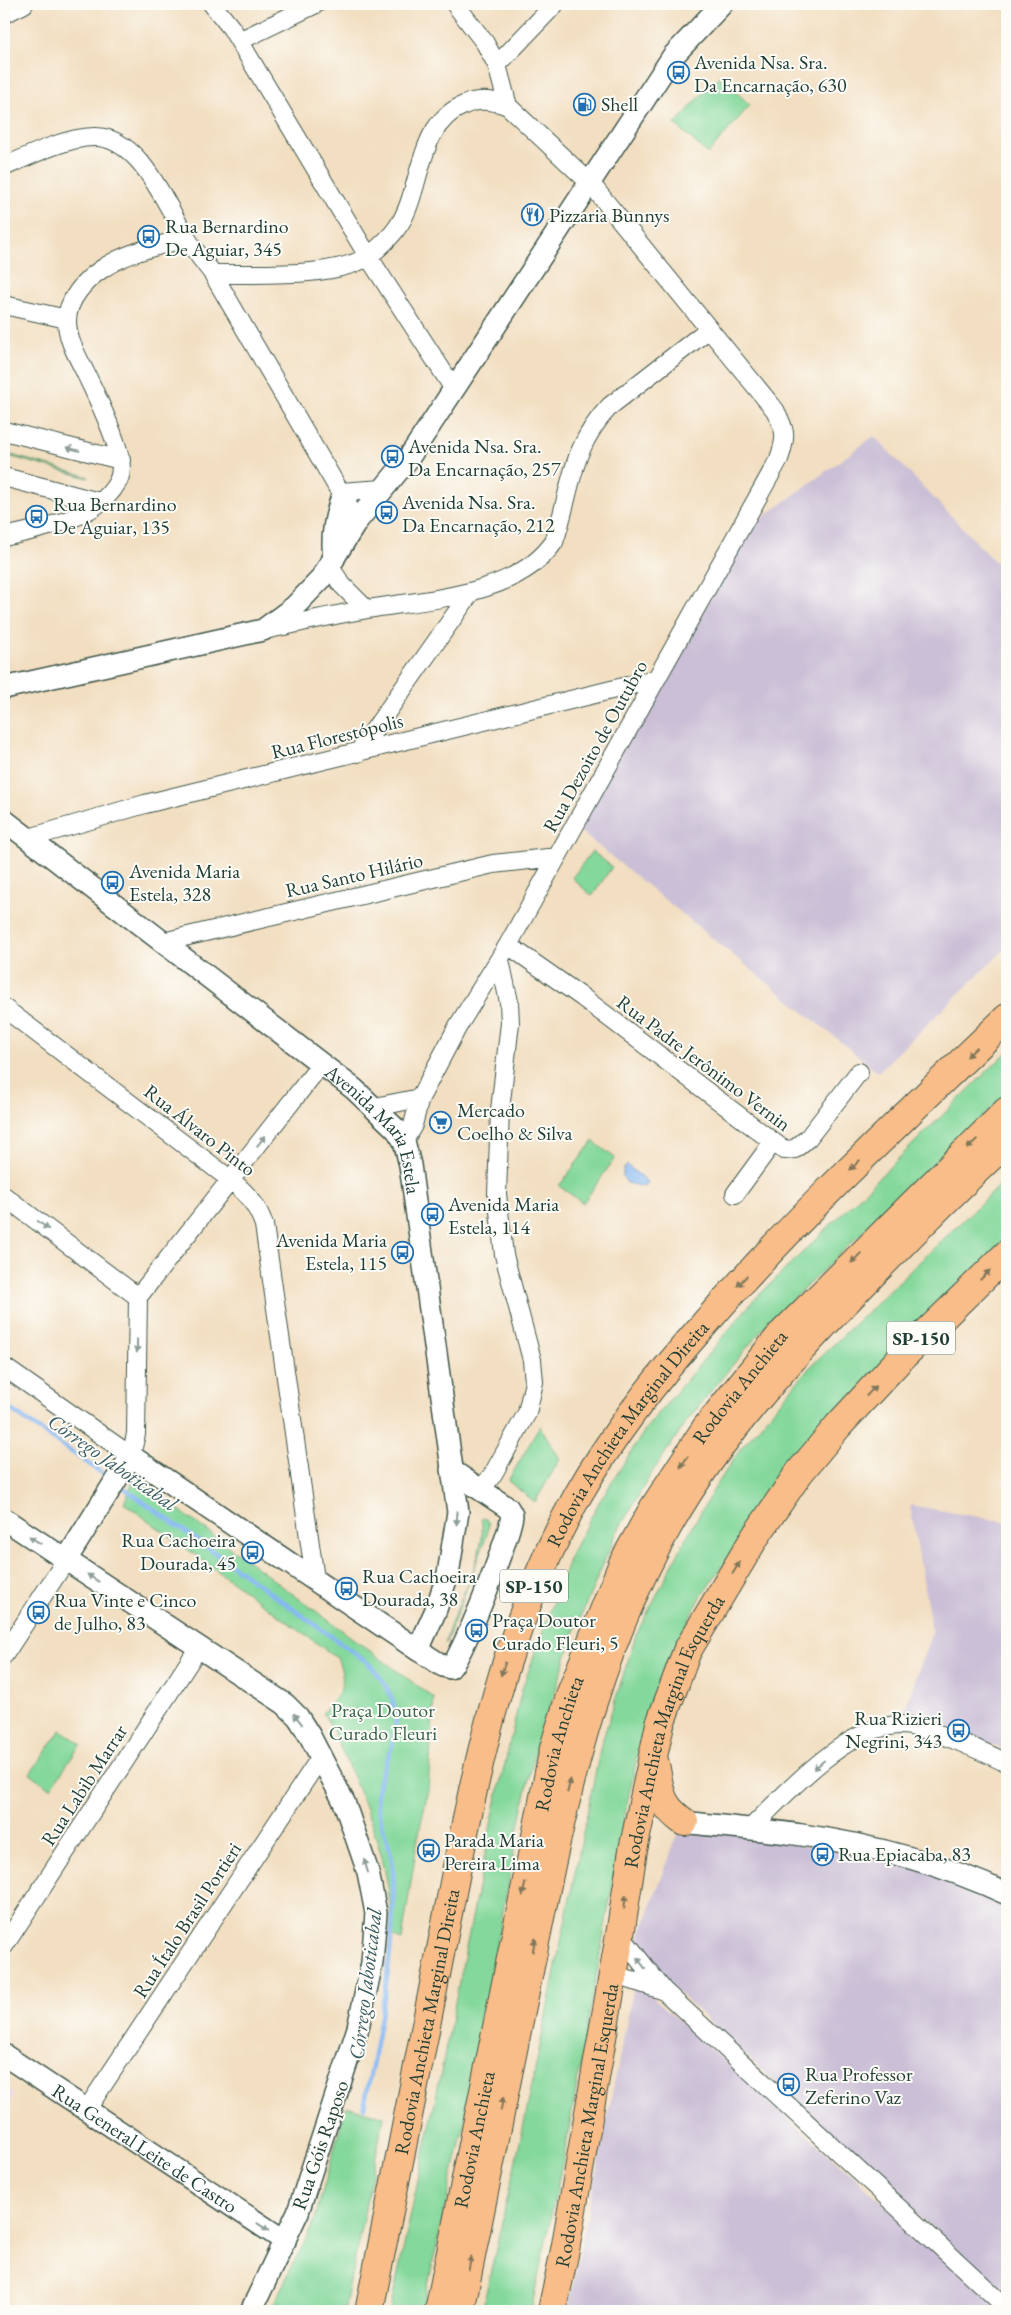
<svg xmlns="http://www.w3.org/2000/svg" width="1011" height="2315" font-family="'EB Garamond',serif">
	<rect width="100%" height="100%" fill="#fdfcf7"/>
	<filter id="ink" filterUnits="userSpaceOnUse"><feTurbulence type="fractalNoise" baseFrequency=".02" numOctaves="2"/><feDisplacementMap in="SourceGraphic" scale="10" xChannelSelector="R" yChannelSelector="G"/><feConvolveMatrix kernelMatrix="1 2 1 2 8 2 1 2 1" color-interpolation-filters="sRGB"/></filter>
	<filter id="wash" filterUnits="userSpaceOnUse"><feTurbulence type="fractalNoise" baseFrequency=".0096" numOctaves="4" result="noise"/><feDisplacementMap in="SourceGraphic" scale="20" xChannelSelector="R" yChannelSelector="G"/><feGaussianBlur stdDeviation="1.12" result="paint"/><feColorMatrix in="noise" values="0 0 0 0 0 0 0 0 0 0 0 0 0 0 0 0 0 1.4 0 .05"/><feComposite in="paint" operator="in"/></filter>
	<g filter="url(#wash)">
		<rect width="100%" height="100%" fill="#f2dec0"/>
		<path fill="#ead1ec" d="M 4,2087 L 14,2095 L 4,2111 Z"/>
		<path fill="#cabfd6" d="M 874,436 L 1007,574 L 1007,947 L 878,1072 L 576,828 L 753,525 Z
			M 910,1505 L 1007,1522 L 1007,1751 L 905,1709 L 932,1632 Z
			M 700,1826 L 946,1873 L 1007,1902 L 1007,2288 L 997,2290 L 634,1951 L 678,1834 Z
			M 635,1981 L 1004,2311 L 570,2311 L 569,2305 Z"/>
		<path fill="#84d89b" stroke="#528a68" d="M 719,76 L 750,105 L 708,154 L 675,124 Z
			M 5,455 L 11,455 L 89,477 L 88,478 Z
			M 592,851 L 612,867 L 592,896 L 572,878 Z
			M 1007,1052 L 1007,1093 L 764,1327 L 689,1418 L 651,1474 L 616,1534 L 576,1628 L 534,1755 L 517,1835 L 464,2125 L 422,2311 L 390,2311 L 436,2097 L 491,1824 L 522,1689 L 571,1554 L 598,1504 L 647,1427 L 753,1301 Z
			M 593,1141 L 615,1158 L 583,1203 L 559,1186 Z
			M 1007,1178 L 1007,1247 L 803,1451 L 702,1595 L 667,1661 L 643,1728 L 627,1804 L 567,2140 L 531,2311 L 482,2311 L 524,2124 L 601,1745 L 636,1635 L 686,1538 L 714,1489 L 741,1448 L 811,1366 Z
			M 540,1426 L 560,1459 L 535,1502 L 508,1481 Z
			M 135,1478 L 434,1698 L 428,1790 L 417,1843 L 402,1940 L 390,1935 C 395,1861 359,1793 331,1726 L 323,1713 C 340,1692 349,1686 337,1658 L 124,1503 Z
			M 481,1518 L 486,1519 L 489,1524 L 487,1535 L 445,1645 C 451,1610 490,1553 481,1518 Z
			M 61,1730 L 81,1744 L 51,1788 L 30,1774 Z
			M 346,2106 L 384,2116 L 344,2311 L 270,2311 L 314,2222 Z"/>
		<path fill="#86b8f3" stroke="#527a94" d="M 627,1165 L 647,1182 L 644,1187 L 627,1183 L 623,1177 L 623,1170 Z"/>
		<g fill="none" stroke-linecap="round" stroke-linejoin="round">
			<path stroke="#86b8f3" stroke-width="4.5" d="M 4,1405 L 109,1478
				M 120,1485 L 367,1662 C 395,1691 403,1717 389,1755 C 384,1767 377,1782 377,1795 C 376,1820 391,1842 393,1866 C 397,1947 379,2028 364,2107"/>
		</g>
	</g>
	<g filter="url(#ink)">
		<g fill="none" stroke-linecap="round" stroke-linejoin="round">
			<defs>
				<path id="minor" d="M 212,4 L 232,29 L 368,256 L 454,389
					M 455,4 L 485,43 L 497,65 L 508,106
					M 4,14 L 24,4
					M 239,41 L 316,4
					M 497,65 L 555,4
					M 4,167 C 28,156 67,137 94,137 C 140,136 165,204 186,237 C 194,250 204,262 213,274 L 357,521
					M 213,274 C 254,273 337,279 370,255 C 380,247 392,236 399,225 C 423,188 416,125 464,105 C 479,98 493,100 508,106 L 591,184 L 775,410 C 786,431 787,436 779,459 L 508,945 L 458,1026 L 420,1098 L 413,1125 L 404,1141
					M 4,305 L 67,319
					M 4,431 L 121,460
					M 4,477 L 99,502
					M 340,492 L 383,489
					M 4,537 C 40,529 97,519 117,483 C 124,472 120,458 117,447 C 109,421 97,397 86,374 C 78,357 67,340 67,321 C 67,300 85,280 102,269 C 126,252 158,246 187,238
					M 330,567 L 342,585 L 366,609
					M 264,630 C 298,623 333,615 368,609 C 427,599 517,596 554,542 C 572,490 569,449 610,406 L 709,329
					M 358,753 L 471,592
					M 29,838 L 145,804 L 656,679
					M 163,942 L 493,864 L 557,857
					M 508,945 L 582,997 L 784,1150 L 795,1149 L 808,1138 L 859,1072
					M 4,1008 L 231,1180 C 247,1194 257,1204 264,1225 L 315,1579
					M 375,1107 L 420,1098
					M 735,1194 L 773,1142
					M 4,1196 L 138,1297
					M 4,1367 L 131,1456 L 136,1434 L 138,1297 L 322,1063
					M 481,1490 L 493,1474 L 527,1413 L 534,1382 L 532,1360 L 504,1255 L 497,1194 L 500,1110 L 510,1023 L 509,1002 L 500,960
					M 4,1655 L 66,1560
					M 751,1828 C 787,1792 855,1716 910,1726 C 941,1732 979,1750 1007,1763
					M 620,1935 L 663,1990 L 1007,2308
					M 4,1946 L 199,1647
					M 613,1974 L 662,1990
					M 87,2109 L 322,1755"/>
				<g id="tertiary">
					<path d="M 334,559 C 331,536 335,518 342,496"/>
					<path d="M 4,688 L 263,630 L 294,607 L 320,580 L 357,521 L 408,459 L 673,56 L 722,4"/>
					<path id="s1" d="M 4,820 L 354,1089 L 397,1130 L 404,1141 L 410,1165 L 458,1512 L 448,1574 L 435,1612 L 418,1650"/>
					<path d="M 4,1519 L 285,1704 L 298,1717 L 310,1736 L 344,1802 L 368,1872 L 376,1913 L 372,1963 L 358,2028 L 298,2212 L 251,2311"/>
					<path d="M 66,1560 L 131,1456 L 418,1650 L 443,1666 L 450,1668 C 462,1658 511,1532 512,1515 L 508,1508 L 451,1470"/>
					<path d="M 684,1822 C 723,1827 763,1829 802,1835 C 872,1845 943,1864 1007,1894"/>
					<path id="s2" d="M 4,2055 L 285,2241"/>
				</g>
				<g id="trunk">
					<path d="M 655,1764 C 661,1793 659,1804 684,1822"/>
					<path id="s3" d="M 369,2311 C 394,2189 418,2066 442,1944 C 473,1786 498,1638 578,1495 C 614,1432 659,1375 707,1321 C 800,1213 905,1117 1007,1018"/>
					<path id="s4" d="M 552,2311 L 565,2250 L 620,1935 L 633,1850 L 660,1724 L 687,1651 L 755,1537 L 799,1473 L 838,1426 L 900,1359 L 1007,1254"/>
				</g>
				<g id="motorway">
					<path id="s5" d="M 439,2311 L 554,1748 L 571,1693 L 623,1563 L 653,1509 L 706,1428 L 781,1335 L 1007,1111"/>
					<path d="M 460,2311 C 484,2193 507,2075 532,1957 C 562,1809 592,1659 668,1526 C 719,1436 789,1360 860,1287 C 908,1237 957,1188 1007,1141"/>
				</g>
			</defs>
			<use href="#minor" stroke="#3f5549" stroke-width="20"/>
			<use href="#tertiary" stroke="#3f5549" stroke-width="24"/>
			<use href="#trunk" stroke="#3f5549" stroke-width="30"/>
			<use href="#motorway" stroke="#3f5549" stroke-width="30"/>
			<use href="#minor" stroke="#fff" stroke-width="18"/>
			<use href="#tertiary" stroke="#fff" stroke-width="21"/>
			<use href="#trunk" stroke="#f8bd88" stroke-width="28"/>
			<use href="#motorway" stroke="#f8bd88" stroke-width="28"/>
		</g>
		<defs><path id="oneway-solid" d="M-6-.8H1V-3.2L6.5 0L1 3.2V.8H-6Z" transform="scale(1.25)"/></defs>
		<g fill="#8f9e9a">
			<use href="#oneway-solid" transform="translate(73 449) rotate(-165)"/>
			<use href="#oneway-solid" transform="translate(261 1141) rotate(-52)"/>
			<use href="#oneway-solid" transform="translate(43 1225) rotate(37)"/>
			<use href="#oneway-solid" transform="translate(137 1346) rotate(91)"/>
			<use href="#oneway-solid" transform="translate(457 1518) rotate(94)"/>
			<use href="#oneway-solid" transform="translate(35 1540) rotate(-147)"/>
			<use href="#oneway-solid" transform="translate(93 1578) rotate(-147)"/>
			<use href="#oneway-solid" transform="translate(298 1719) rotate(-128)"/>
			<use href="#oneway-solid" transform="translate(819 1765) rotate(139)"/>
			<use href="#oneway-solid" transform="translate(366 1866) rotate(-107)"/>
			<use href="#oneway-solid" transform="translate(641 1963) rotate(-128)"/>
			<use href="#oneway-solid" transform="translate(263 2227) rotate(34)"/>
		</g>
		<g fill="#81775a">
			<use href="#oneway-solid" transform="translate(972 1052) rotate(136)"/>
			<use href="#oneway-solid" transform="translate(972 1144) rotate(136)"/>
			<use href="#oneway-solid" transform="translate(855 1165) rotate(136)"/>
			<use href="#oneway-solid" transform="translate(856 1258) rotate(136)"/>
			<use href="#oneway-solid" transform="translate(985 1275) rotate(-45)"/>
			<use href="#oneway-solid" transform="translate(742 1281) rotate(133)"/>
			<use href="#oneway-solid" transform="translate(871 1391) rotate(-47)"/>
			<use href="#oneway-solid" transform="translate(684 1462) rotate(123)"/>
			<use href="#oneway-solid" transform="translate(736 1568) rotate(-59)"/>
			<use href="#oneway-solid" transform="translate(503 1669) rotate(108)"/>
			<use href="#oneway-solid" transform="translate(569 1786) rotate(-76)"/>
			<use href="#oneway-solid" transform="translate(524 1889) rotate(102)"/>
			<use href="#oneway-solid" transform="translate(625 1902) rotate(-82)"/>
			<use href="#oneway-solid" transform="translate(534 1945) rotate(-78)"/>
			<use href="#oneway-solid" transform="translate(502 2104) rotate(-79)"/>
			<use href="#oneway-solid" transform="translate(470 2263) rotate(-79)"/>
		</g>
	</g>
	<defs>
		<symbol id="bus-ring" viewBox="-11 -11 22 22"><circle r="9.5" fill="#fdfcf7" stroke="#1f6fb2" stroke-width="1.5"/><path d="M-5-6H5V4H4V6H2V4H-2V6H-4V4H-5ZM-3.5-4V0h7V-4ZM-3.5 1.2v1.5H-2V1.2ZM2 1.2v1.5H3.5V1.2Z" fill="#1f6fb2"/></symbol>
		<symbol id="fuel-ring" viewBox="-11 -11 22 22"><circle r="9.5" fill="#fdfcf7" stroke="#1f6fb2" stroke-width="1.5"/><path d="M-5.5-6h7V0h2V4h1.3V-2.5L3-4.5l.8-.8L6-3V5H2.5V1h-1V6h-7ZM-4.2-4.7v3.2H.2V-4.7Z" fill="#1f6fb2"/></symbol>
		<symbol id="restaurant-ring" viewBox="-11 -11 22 22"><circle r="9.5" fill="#fdfcf7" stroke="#1f6fb2" stroke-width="1.5"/><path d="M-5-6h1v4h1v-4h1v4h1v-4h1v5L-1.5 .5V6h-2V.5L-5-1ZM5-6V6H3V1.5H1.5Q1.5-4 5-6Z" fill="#1f6fb2"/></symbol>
		<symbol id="supermarket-ring" viewBox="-11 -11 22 22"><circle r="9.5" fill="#fdfcf7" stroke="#1f6fb2" stroke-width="1.5"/><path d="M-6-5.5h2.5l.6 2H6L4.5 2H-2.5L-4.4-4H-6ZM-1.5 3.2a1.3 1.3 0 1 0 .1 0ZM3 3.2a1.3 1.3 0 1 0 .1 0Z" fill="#1f6fb2"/></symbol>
	</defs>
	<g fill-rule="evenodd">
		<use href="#bus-ring" x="666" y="60" width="25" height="25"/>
		<use href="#fuel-ring" x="572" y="92" width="25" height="25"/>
		<use href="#restaurant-ring" x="520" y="202" width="25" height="25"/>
		<use href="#bus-ring" x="136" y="224" width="25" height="25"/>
		<use href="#bus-ring" x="380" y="444" width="25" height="25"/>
		<use href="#bus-ring" x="374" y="500" width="25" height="25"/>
		<use href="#bus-ring" x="24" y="504" width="25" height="25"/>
		<use href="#bus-ring" x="100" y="870" width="25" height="25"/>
		<use href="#supermarket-ring" x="428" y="1110" width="25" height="25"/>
		<use href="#bus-ring" x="420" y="1202" width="25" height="25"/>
		<use href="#bus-ring" x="390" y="1240" width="25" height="25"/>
		<use href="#bus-ring" x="240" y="1540" width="25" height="25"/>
		<use href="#bus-ring" x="334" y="1576" width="25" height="25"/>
		<use href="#bus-ring" x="26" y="1600" width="25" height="25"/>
		<use href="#bus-ring" x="464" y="1618" width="25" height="25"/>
		<use href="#bus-ring" x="946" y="1718" width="25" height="25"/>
		<use href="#bus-ring" x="416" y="1838" width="25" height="25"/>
		<use href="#bus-ring" x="810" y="1842" width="25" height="25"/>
		<use href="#bus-ring" x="776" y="2072" width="25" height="25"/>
	</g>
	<g text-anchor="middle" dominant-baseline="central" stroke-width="4" stroke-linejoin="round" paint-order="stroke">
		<g fill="#fdfcf7" stroke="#62766e" stroke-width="1">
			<rect x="887" y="1321.5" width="68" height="33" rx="4"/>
			<rect x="500" y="1569.5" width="68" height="33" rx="4"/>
		</g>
		<g font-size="19" font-weight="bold" fill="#1f3d34">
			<text x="921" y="1338">SP-150</text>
			<text x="534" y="1586">SP-150</text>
		</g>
		<g font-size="20" fill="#1f3d34" stroke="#fdfcf7" text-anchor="start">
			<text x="694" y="62">Avenida Nsa. Sra.<tspan x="694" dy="23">Da Encarnação, 630</tspan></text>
			<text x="601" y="104">Shell</text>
			<text x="549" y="215">Pizzaria Bunnys</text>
			<text x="165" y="226">Rua Bernardino<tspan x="165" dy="23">De Aguiar, 345</tspan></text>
			<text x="408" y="446">Avenida Nsa. Sra.<tspan x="408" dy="23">Da Encarnação, 257</tspan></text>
			<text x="402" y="502">Avenida Nsa. Sra.<tspan x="402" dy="23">Da Encarnação, 212</tspan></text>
			<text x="53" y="504">Rua Bernardino<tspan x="53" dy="23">De Aguiar, 135</tspan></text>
			<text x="129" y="871">Avenida Maria<tspan x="129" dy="23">Estela, 328</tspan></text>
			<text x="457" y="1110">Mercado<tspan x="457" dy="23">Coelho &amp; Silva</tspan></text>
			<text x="448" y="1204">Avenida Maria<tspan x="448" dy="23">Estela, 114</tspan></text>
			<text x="387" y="1240" text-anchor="end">Avenida Maria<tspan x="387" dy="23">Estela, 115</tspan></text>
			<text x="236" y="1540" text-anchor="end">Rua Cachoeira<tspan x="236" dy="23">Dourada, 45</tspan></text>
			<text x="362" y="1576">Rua Cachoeira<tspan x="362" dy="23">Dourada, 38</tspan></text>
			<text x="54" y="1600">Rua Vinte e Cinco<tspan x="54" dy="23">de Julho, 83</tspan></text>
			<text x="492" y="1620">Praça Doutor<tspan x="492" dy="23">Curado Fleuri, 5</tspan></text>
			<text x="942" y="1718" text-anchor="end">Rua Rizieri<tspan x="942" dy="23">Negrini, 343</tspan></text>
			<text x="444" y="1840">Parada Maria<tspan x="444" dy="23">Pereira Lima</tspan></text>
			<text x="838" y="1854">Rua Epiacaba, 83</text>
			<text x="805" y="2074">Rua Professor<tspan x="805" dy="23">Zeferino Vaz</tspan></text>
		</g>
		<g font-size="20" fill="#1f3d34" stroke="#fdfcf7">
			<text transform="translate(337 736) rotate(-14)">Rua Florestópolis</text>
			<text transform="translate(595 746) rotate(-61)">Rua Dezoito de Outubro</text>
			<text transform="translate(354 875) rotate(-13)">Rua Santo Hilário</text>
			<text transform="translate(704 1063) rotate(37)">Rua Padre Jerônimo Vernin</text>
			<text transform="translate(200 1130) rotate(38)">Rua Álvaro Pinto</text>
			<text stroke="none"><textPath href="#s1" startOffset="488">Avenida Maria Estela</textPath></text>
			<text stroke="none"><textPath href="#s5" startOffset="984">Rodovia Anchieta</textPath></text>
			<text stroke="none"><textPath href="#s3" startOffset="924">Rodovia Anchieta Marginal Direita</textPath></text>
			<text stroke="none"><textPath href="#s4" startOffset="594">Rodovia Anchieta Marginal Esquerda</textPath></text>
			<text stroke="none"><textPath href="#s5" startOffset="580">Rodovia Anchieta</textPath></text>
			<text transform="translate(84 1785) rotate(-57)">Rua Labib Marrar</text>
			<text transform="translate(187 1920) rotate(-57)">Rua Ítalo Brasil Portieri</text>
			<text stroke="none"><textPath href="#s3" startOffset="295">Rodovia Anchieta Marginal Direita</textPath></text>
			<text stroke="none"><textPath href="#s4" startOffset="189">Rodovia Anchieta Marginal Esquerda</textPath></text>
			<text stroke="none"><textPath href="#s5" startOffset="175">Rodovia Anchieta</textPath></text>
			<text transform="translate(320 2145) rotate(-71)">Rua Góis Raposo</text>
			<text stroke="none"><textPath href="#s2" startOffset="169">Rua General Leite de Castro</textPath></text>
		</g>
		<g font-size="20" fill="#38644e" stroke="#fdfcf7">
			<text x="383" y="1710">Praça Doutor<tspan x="383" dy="23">Curado Fleuri</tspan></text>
		</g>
		<g font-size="21" font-style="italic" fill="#395c64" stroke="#fdfcf7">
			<text transform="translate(113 1462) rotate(35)">Córrego Jaboticabal</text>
			<text transform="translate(365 1984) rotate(-83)">Córrego Jaboticabal</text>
		</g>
	</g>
	<rect width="1011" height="2315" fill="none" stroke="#fdfcf7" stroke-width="20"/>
</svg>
